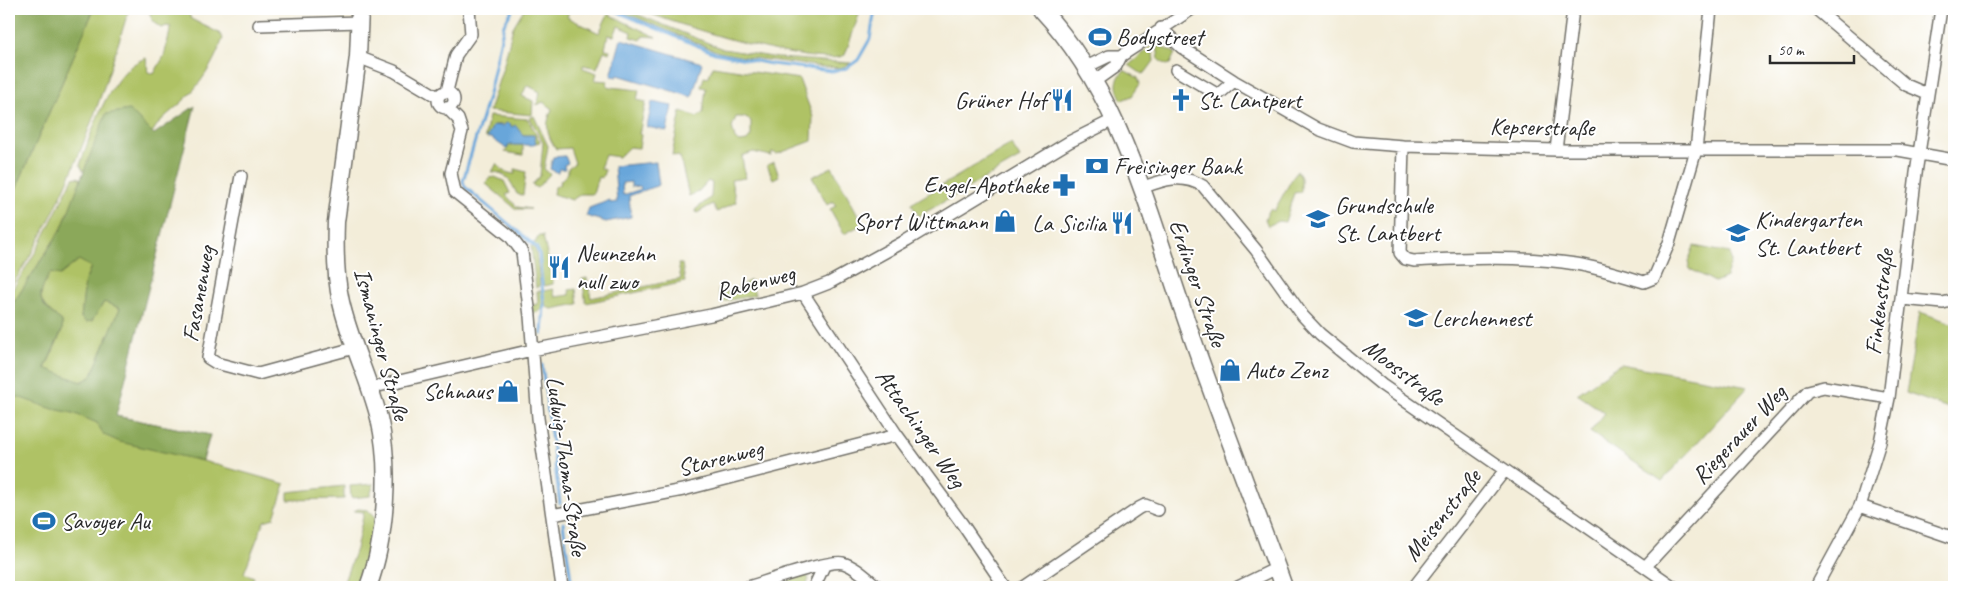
<svg xmlns="http://www.w3.org/2000/svg" width="1963" height="596" font-family="Caveat,sans-serif">
	<rect width="100%" height="100%" fill="#fff"/>
	<filter id="ink" filterUnits="userSpaceOnUse"><feTurbulence type="fractalNoise" baseFrequency=".02" numOctaves="2"/><feDisplacementMap in="SourceGraphic" scale="10" xChannelSelector="R" yChannelSelector="G"/><feConvolveMatrix kernelMatrix="1 2 1 2 8 2 1 2 1" color-interpolation-filters="sRGB"/></filter>
	<filter id="wash" filterUnits="userSpaceOnUse"><feTurbulence type="fractalNoise" baseFrequency=".0096" numOctaves="4" result="noise"/><feDisplacementMap in="SourceGraphic" scale="20" xChannelSelector="R" yChannelSelector="G"/><feGaussianBlur stdDeviation="1.12" result="paint"/><feColorMatrix in="noise" values="0 0 0 0 0 0 0 0 0 0 0 0 0 0 0 0 0 1.4 0 .05"/><feComposite in="paint" operator="in"/></filter>
	<g filter="url(#wash)">
		<rect width="100%" height="100%" fill="#f3edd9"/>
		<path fill="#afc265" stroke="#6d7648" fill-rule="evenodd" d="M 94,9 L 129,9 C 99,107 66,204 9,290 L 9,205 Z
			M 148,9 L 187,9 L 191,19 L 219,33 L 223,38 C 216,58 205,78 190,94 C 178,108 161,116 152,133 L 129,110 L 85,174 L 80,165 C 91,133 110,69 146,58 L 148,72 L 154,74 L 164,56 L 171,27 L 167,26 L 161,28 L 153,22 Z
			M 524,9 L 570,9 L 567,17 L 599,33 L 608,14 L 656,37 L 643,36 L 641,40 L 631,37 L 632,32 L 618,26 L 614,36 L 608,35 L 605,49 L 610,50 L 609,53 L 604,51 L 597,68 L 583,65 L 583,68 L 597,73 L 595,80 L 608,81 L 607,84 L 610,87 L 639,90 L 637,100 L 646,102 L 639,134 L 641,135 L 639,148 L 629,147 L 619,157 L 605,155 L 600,168 L 605,170 L 602,178 L 598,177 L 593,194 L 581,194 L 572,200 L 553,194 L 554,188 L 561,183 L 560,181 L 568,173 L 568,168 L 575,163 L 570,148 L 556,149 C 546,133 545,126 552,109 L 543,102 L 537,105 L 540,92 L 527,85 L 522,96 L 533,101 L 532,115 L 489,111 L 504,64 L 513,27 Z
			M 616,9 L 624,9 L 723,49 L 778,58 L 851,63 L 841,68 L 825,67 L 745,57 L 719,52 Z
			M 639,9 L 861,9 L 845,55 C 819,70 670,23 639,9 Z
			M 1157,45 L 1175,53 L 1170,64 L 1167,65 L 1159,60 Z
			M 1152,46 L 1154,61 L 1146,72 L 1142,74 L 1129,65 Z
			M 713,66 L 799,79 L 813,117 L 812,141 L 777,154 L 772,152 L 771,156 L 753,152 L 742,156 L 745,178 L 731,180 L 736,202 L 717,212 L 713,204 L 697,213 L 695,210 L 711,197 L 712,183 L 708,181 L 698,192 L 689,196 L 680,157 L 672,155 L 681,111 L 697,117 L 703,113 L 706,88 L 701,87 L 704,77 L 708,78 ZM 736,117 L 746,117 L 751,121 L 751,136 L 747,141 L 740,142 L 735,139 L 732,127 Z
			M 1124,70 L 1138,78 L 1140,84 L 1132,96 L 1122,100 C 1115,87 1115,81 1124,70 Z
			M 489,116 L 528,119 L 540,142 L 536,143 L 534,135 L 522,135 L 515,126 L 512,127 L 510,124 L 493,125 L 487,138 L 485,137 Z
			M 534,116 L 548,146 L 544,169 L 550,174 L 537,188 L 532,185 L 540,176 L 543,143 L 530,118 Z
			M 1011,144 L 1020,158 L 919,216 L 911,204 Z
			M 509,145 L 523,145 L 523,155 L 505,152 Z
			M 774,162 L 779,176 L 773,179 L 767,165 Z
			M 497,163 C 501,171 506,173 515,174 L 515,169 L 526,172 L 523,195 L 517,194 C 511,182 507,172 492,172 Z
			M 832,167 L 863,224 L 844,234 L 830,209 L 836,206 L 833,201 L 827,205 L 812,177 Z
			M 1297,170 L 1301,178 L 1301,192 L 1294,193 L 1285,222 L 1278,221 L 1268,226 L 1265,219 L 1270,209 L 1274,211 Z
			M 77,177 L 82,179 L 62,228 L 9,310 L 9,295 L 38,248 L 73,178 Z
			M 495,177 L 504,181 L 510,193 L 506,195 L 517,207 L 531,209 L 516,209 L 486,184 L 489,178 Z
			M 539,236 L 543,236 L 553,281 L 553,284 L 545,286 L 543,284 L 539,253 L 534,244 Z
			M 533,245 L 536,252 L 540,285 L 536,288 L 531,246 Z
			M 1694,246 L 1730,253 L 1731,262 L 1726,277 L 1715,282 L 1690,269 L 1688,262 Z
			M 79,260 L 91,266 L 85,281 L 81,318 L 100,309 L 104,302 L 120,308 L 91,378 L 81,382 L 45,369 L 62,331 L 62,321 C 38,303 36,299 50,273 L 60,274 Z
			M 678,264 L 682,264 L 685,282 L 586,303 L 582,279 L 587,278 L 591,298 L 681,279 Z
			M 751,280 L 755,295 L 721,302 L 718,290 L 722,285 L 727,293 Z
			M 553,289 L 555,297 L 570,295 L 569,290 L 576,289 L 578,304 L 552,309 L 546,307 L 543,291 Z
			M 537,291 L 542,291 L 543,308 L 539,312 L 533,313 L 532,305 L 538,304 Z
			M 1920,312 L 1954,324 L 1954,410 L 1906,393 Z
			M 1620,364 L 1748,387 L 1662,481 L 1590,432 L 1605,413 L 1577,394 Z
			M 9,369 L 116,416 L 210,435 L 203,461 L 285,484 L 274,518 L 264,521 L 244,573 L 254,577 L 250,587 L 241,583 L 239,587 L 9,587 Z
			M 374,484 L 370,496 L 351,498 L 350,486 Z
			M 344,486 L 344,499 L 288,500 L 288,492 Z
			M 358,509 L 368,510 L 375,517 L 370,549 L 359,587 L 342,587 L 356,549 L 364,512 L 354,511 Z
			M 803,575 L 807,575 L 809,579 L 806,587 L 768,587 Z"/>
		<path fill="#8ba85a" stroke="#5b6a42" fill-rule="evenodd" d="M 9,9 L 94,9 L 9,205 Z
			M 195,106 L 116,416 L 210,435 L 202,461 L 120,442 L 104,435 L 97,423 L 73,413 L 53,409 L 9,394 L 9,310 L 62,228 L 106,114 L 129,110 L 154,134 ZM 79,260 L 91,267 L 85,281 L 81,318 L 86,322 L 92,321 L 104,302 L 120,308 L 91,377 L 81,382 L 45,368 L 62,330 L 62,321 C 38,303 35,299 50,273 L 60,275 Z"/>
		<path fill="#67a6da" stroke="#496882" fill-rule="evenodd" d="M 621,39 L 702,63 L 692,97 L 618,75 L 617,77 L 611,76 Z
			M 652,102 L 672,106 L 667,131 L 647,127 Z
			M 506,123 L 510,124 L 512,127 L 515,125 L 523,135 L 534,135 L 536,143 L 534,145 L 509,145 L 507,149 L 491,138 L 487,138 L 493,125 L 503,126 Z
			M 565,156 L 568,163 L 564,165 L 565,169 L 559,169 L 558,173 L 550,169 L 553,157 Z
			M 656,162 L 659,185 L 629,196 L 631,217 L 606,222 L 586,216 L 589,208 L 610,200 L 610,203 L 617,202 L 614,166 ZM 631,182 L 631,187 L 640,186 L 641,189 L 623,195 L 622,183 Z"/>
		<g fill="none" stroke-linecap="round" stroke-linejoin="round">
			<path stroke="#67a6da" stroke-width="3" d="M 513,9 L 504,24 L 489,94 L 463,181 L 465,187 L 536,247 L 539,253 L 544,305 L 542,334
				M 611,9 L 715,53 L 771,64 L 832,71 L 847,68 L 858,60 L 870,39 L 875,9
				M 542,365 L 560,503
				M 563,523 L 572,587"/>
		</g>
	</g>
	<g filter="url(#ink)">
		<g fill="none" stroke-linecap="round" stroke-linejoin="round">
			<defs>
				<path id="street" d="M 1816,9 L 1906,85 L 1927,94
					M 259,25 L 360,22
					M 1161,28 L 1181,47 L 1234,81 L 1318,129 L 1353,142 L 1403,146 L 1556,150 L 1898,150 L 1954,160
					M 358,57 L 394,71 L 438,97
					M 1086,67 L 1109,56 L 1121,56
					M 1176,70 L 1215,93 L 1220,93 L 1234,81
					M 1095,81 L 1116,66 L 1121,56 L 1192,9
					M 447,91 L 456,55 L 471,34 L 469,9
					M438 100a8 8 0 1 1 16 0a8 8 0 1 1-16 0Z
					M 447,108 L 458,119 L 462,131 L 451,173 L 455,192 L 510,236 L 522,252 L 530,316 L 538,418 L 562,587
					M 1403,146 L 1400,253 L 1405,259 L 1414,261 C 1468,258 1523,256 1576,264 C 1599,268 1621,275 1644,282 L 1654,278 L 1669,243 L 1696,150 L 1711,9
					M 1556,150 L 1573,9
					M 241,176 L 208,358 L 216,363 L 258,374 L 354,348
					M 1141,188 C 1163,180 1181,173 1203,186 L 1256,250 L 1303,316 L 1320,334 L 1382,385 L 1674,587
					M 803,293 L 897,435 L 963,525 L 1005,587
					M 1902,299 L 1943,303 L 1954,300
					M 370,388 L 532,350 L 711,315 L 803,293 L 829,283 L 907,240 L 1069,142 L 1115,119
					M 1860,506 L 1954,538
					M 552,515 L 683,490 L 897,435
					M 1646,566 L 1808,391 L 1824,387 L 1889,398
					M 748,587 C 765,582 830,559 843,563 C 855,566 869,580 878,587
					M 814,587 L 824,566
					M 1023,587 L 1139,508 L 1145,505 L 1158,510
					M 1238,587 L 1277,568
					M 1414,587 L 1505,470
					M 1816,587 L 1860,506 L 1880,442 L 1889,398 L 1916,173 L 1941,9"/>
				<path id="secondary" d="M 360,9 L 358,57 L 336,222 C 335,249 335,276 341,302 C 350,342 369,378 379,418 C 391,468 386,539 368,587
					M 1041,9 C 1123,96 1150,218 1189,328 C 1219,415 1253,501 1284,587"/>
			</defs>
			<use href="#street" stroke="#716f68" stroke-width="14"/>
			<use href="#secondary" stroke="#716f68" stroke-width="19"/>
			<use href="#street" stroke="#fff" stroke-width="11"/>
			<use href="#secondary" stroke="#fff" stroke-width="16"/>
		</g>
	</g>
	<defs>
		<symbol id="stadium-bare" viewBox="-9 -9 18 18"><path d="M0-5a6.5 5 0 1 0 0 10a6.5 5 0 1 0 0-10ZM-3.5-1.8h7v3.6h-7Z" fill="#1f6fb2" stroke="#fff" stroke-width="2.5" paint-order="stroke"/></symbol>
		<symbol id="restaurant-bare" viewBox="-9 -9 18 18"><path d="M-5-6h1v4h1v-4h1v4h1v-4h1v5L-1.5 .5V6h-2V.5L-5-1ZM5-6V6H3V1.5H1.5Q1.5-4 5-6Z" fill="#1f6fb2" stroke="#fff" stroke-width="2.5" paint-order="stroke"/></symbol>
		<symbol id="church-bare" viewBox="-9 -9 18 18"><path d="M-1.2-6h2.4v3.5h3.3v2.4h-3.3V6h-2.4V-.1h-3.3v-2.4h3.3Z" fill="#1f6fb2" stroke="#fff" stroke-width="2.5" paint-order="stroke"/></symbol>
		<symbol id="bank-bare" viewBox="-9 -9 18 18"><path d="M-6-4H6V4H-6ZM0-2.3a2.3 2.3 0 1 0 0 4.6a2.3 2.3 0 1 0 0-4.6Z" fill="#1f6fb2" stroke="#fff" stroke-width="2.5" paint-order="stroke"/></symbol>
		<symbol id="pharmacy-bare" viewBox="-9 -9 18 18"><path d="M-2-6h4v4h4v4h-4v4h-4v-4h-4v-4h4Z" fill="#1f6fb2" stroke="#fff" stroke-width="2.5" paint-order="stroke"/></symbol>
		<symbol id="school-bare" viewBox="-9 -9 18 18"><path d="M0-5L7-2L0 1L-7-2ZM-4 1L0 2.5L4 1V4Q0 6-4 4Z" fill="#1f6fb2" stroke="#fff" stroke-width="2.5" paint-order="stroke"/></symbol>
		<symbol id="shop-bare" viewBox="-9 -9 18 18"><path d="M-5-2.5h2.3a2.7 3.5 0 0 1 5.4 0H5L5.5 6h-11ZM-1.5-2.5h3a1.5 2.3 0 0 0-3 0Z" fill="#1f6fb2" stroke="#fff" stroke-width="2.5" paint-order="stroke"/></symbol>
	</defs>
	<g fill-rule="evenodd">
		<use href="#stadium-bare" x="1084" y="21" width="32" height="32"/>
		<use href="#restaurant-bare" x="1046" y="84" width="32" height="32"/>
		<use href="#church-bare" x="1165" y="84" width="32" height="32"/>
		<use href="#bank-bare" x="1081" y="150" width="32" height="32"/>
		<use href="#pharmacy-bare" x="1048" y="169" width="32" height="32"/>
		<use href="#school-bare" x="1302" y="203" width="32" height="32"/>
		<use href="#shop-bare" x="989" y="205" width="32" height="32"/>
		<use href="#restaurant-bare" x="1106" y="207" width="32" height="32"/>
		<use href="#school-bare" x="1722" y="217" width="32" height="32"/>
		<use href="#restaurant-bare" x="543" y="251" width="32" height="32"/>
		<use href="#school-bare" x="1400" y="302" width="32" height="32"/>
		<use href="#shop-bare" x="1214" y="354" width="32" height="32"/>
		<use href="#shop-bare" x="492" y="375" width="32" height="32"/>
		<use href="#stadium-bare" x="28" y="505" width="32" height="32"/>
	</g>
	<g text-anchor="middle" dominant-baseline="central" stroke-width="4" stroke-linejoin="round" paint-order="stroke">
		<g font-size="24" fill="#2b2b2b" stroke="#fff" text-anchor="start">
			<text x="1116" y="37">Bodystreet</text>
			<text x="1046" y="100" text-anchor="end">Grüner Hof</text>
			<text x="1198" y="100">St. Lantpert</text>
			<text x="1114" y="166">Freisinger Bank</text>
			<text x="1048" y="185" text-anchor="end">Engel-Apotheke</text>
			<text x="1335" y="205">Grundschule<tspan x="1335" dy="28">St. Lantbert</tspan></text>
			<text x="1755" y="219">Kindergarten<tspan x="1755" dy="28">St. Lantbert</tspan></text>
			<text x="988" y="221" text-anchor="end">Sport Wittmann</text>
			<text x="1106" y="223" text-anchor="end">La Sicilia</text>
			<text x="576" y="253">Neunzehn<tspan x="576" dy="28">null zwo</tspan></text>
			<text x="1432" y="318">Lerchennest</text>
			<text x="1246" y="370">Auto Zenz</text>
			<text x="492" y="391" text-anchor="end">Schnaus</text>
			<text x="61" y="521">Savoyer Au</text>
		</g>
		<g font-size="24" fill="#2b2b2b" stroke="#fff">
			<text transform="translate(1542 127) rotate(1)">Kepserstraße</text>
			<text transform="translate(755 282) rotate(-14)">Rabenweg</text>
			<text transform="translate(1198 283) rotate(71)">Erdinger Straße</text>
			<text transform="translate(198 294) rotate(-80)">Fasanenweg</text>
			<text transform="translate(1879 302) rotate(-83)">Finkenstraße</text>
			<text transform="translate(382 344) rotate(75)">Ismaninger Straße</text>
			<text transform="translate(1404 372) rotate(37)">Moosstraße</text>
			<text transform="translate(921 428) rotate(55)">Attachinger Weg</text>
			<text transform="translate(1739 434) rotate(-47)">Riegerauer Weg</text>
			<text transform="translate(720 458) rotate(-14)">Starenweg</text>
			<text transform="translate(567 466) rotate(82)">Ludwig-Thoma-Straße</text>
			<text transform="translate(1442 515) rotate(-52)">Meisenstraße</text>
		</g>
	</g>
	<rect width="1963" height="596" fill="none" stroke="#fff" stroke-width="30"/>
	<path d="M1770 55v8h84v-8" fill="none" stroke="#2b2b2b" stroke-width="2.5"/>
	<text x="1778" y="55" font-size="15" fill="#2b2b2b" stroke="#ffffff" stroke-width="4" paint-order="stroke">50 m</text>
</svg>
